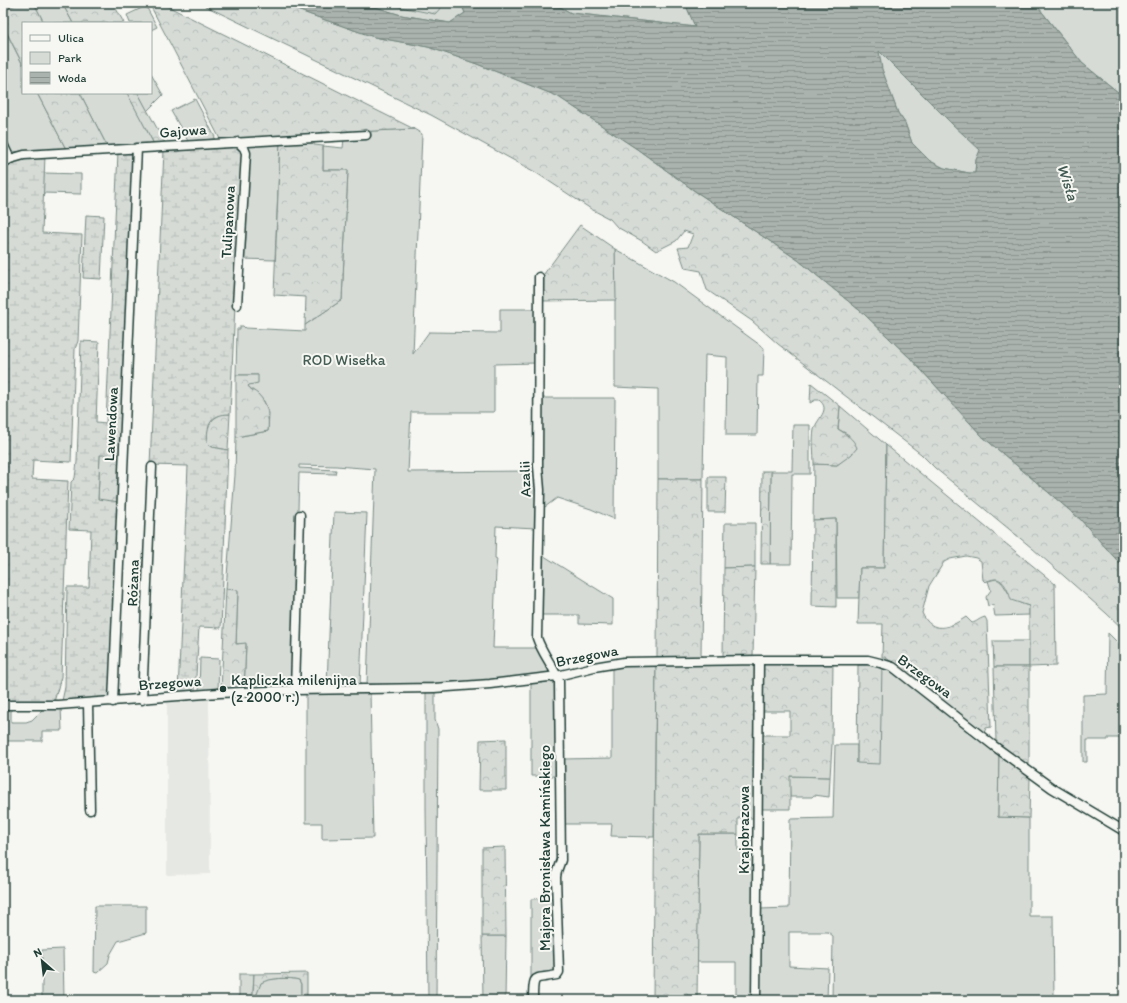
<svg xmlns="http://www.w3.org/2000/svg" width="1127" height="1003" font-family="Itim,sans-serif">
	<defs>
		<pattern id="forest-crowns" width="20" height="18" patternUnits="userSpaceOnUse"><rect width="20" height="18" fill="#d6dbd6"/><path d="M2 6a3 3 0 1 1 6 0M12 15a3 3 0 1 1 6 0" fill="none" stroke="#b7bdb8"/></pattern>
		<pattern id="wetland-marsh" width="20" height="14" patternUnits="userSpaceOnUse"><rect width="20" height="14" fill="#d6dbd6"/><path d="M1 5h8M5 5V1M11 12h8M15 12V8" fill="none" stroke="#b7bdb8"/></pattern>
		<pattern id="water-rules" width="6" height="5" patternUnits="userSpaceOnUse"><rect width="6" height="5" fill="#aab3ae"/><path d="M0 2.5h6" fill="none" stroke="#8a938e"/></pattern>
	</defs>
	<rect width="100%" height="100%" fill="#f6f6f2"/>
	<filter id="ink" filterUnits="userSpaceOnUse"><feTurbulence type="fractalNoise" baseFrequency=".025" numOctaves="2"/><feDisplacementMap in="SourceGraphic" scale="8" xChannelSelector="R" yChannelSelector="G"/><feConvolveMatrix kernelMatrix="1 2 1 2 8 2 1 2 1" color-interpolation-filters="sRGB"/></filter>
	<g filter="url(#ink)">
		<path fill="#e6e8e4" d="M 209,697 L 210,874 L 167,875 L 167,701 Z"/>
		<path fill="#d6dbd6" stroke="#7a8c85" d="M 34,3 L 62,3 L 73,23 L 44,23 Z
			M 362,3 L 461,3 L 465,13 L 450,23 L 401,15 Z
			M 553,3 L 685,3 L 696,27 L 571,13 Z
			M 1035,3 L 1124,3 L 1124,97 L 1082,63 Z
			M 146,6 L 157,27 L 151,30 L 151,23 L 130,23 L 127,15 Z
			M 3,28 L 4,28 L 23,65 L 23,93 L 37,93 L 66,149 L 10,152 L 3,139 Z
			M 878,50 L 950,122 L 981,150 L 976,160 L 975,173 L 969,173 L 944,168 L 930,161 L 912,143 L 905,123 L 898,113 L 881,69 Z
			M 151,74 L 163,95 L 147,111 L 138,93 L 151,93 Z
			M 80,93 L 128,93 L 154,144 L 107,146 Z
			M 195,99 L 215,137 L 214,139 L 188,141 L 171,111 Z
			M 414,129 L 422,134 L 413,354 L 429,332 L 500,333 L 500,309 L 536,309 L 536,363 L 494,364 L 494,412 L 411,412 L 408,472 L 535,471 L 536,528 L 496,526 L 495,558 L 497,559 L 496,568 L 493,648 L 539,648 L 552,674 L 439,685 L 367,684 L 375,469 L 336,466 L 299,465 L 299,468 L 336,470 L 335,474 L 299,473 L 293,688 L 244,690 L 246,644 L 236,644 L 238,591 L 226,589 L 235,475 L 236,437 L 268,431 L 269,413 L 264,401 L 248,386 L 258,375 L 236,375 L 237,329 L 240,329 L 240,326 L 243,326 L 245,328 L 305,331 L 305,325 L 342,300 L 348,170 L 323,170 L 323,146 L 343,148 L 344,138 L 371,137 L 371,131 Z
			M 280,141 L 275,260 L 243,259 L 249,143 Z
			M 44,173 L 81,174 L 81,194 L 43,193 Z
			M 615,249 L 674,282 L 764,348 L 763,376 L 758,376 L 757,435 L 726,435 L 727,357 L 705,355 L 703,479 L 658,479 L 658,389 L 615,387 Z
			M 541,398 L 615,398 L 614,519 L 591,509 L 557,498 L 541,510 Z
			M 840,406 L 886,445 L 884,568 L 860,568 L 859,598 L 837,598 L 836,519 L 813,520 L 814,464 L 837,465 L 842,461 L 849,435 L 838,429 Z
			M 793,425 L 810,425 L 810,474 L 792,474 L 791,564 L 770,564 L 771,471 L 792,471 Z
			M 334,512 L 367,513 L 360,685 L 327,685 Z
			M 725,523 L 755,523 L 755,567 L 724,568 Z
			M 541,554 L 613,599 L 613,625 L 579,624 L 579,615 L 541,615 Z
			M 996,579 C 1004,582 1005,589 1010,595 C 1014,601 1022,604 1029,606 L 1029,615 L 995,616 L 993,605 L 988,606 L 986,597 L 991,590 L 988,581 Z
			M 1108,633 L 1124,649 L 1124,738 L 1108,738 L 1108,740 L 1087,740 L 1087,762 L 1083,762 L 1083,695 L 1107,694 Z
			M 993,641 L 1029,641 L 1029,667 L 994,667 Z
			M 200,658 L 219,659 L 218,690 L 199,692 Z
			M 656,664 L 654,837 L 611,836 L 612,824 L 564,824 L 563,759 L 612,758 L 612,666 Z
			M 882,666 L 889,669 L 999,754 L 998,817 L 1029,818 L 1029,916 L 1053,916 L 1054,1000 L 832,1000 L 833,936 L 828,932 L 789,932 L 789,966 L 828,968 L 827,1000 L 760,1000 L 760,909 L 789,908 L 790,819 L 833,818 L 835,745 L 857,745 L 857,763 Z
			M 554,678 L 556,681 L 557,776 L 531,776 L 531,681 Z
			M 435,690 L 435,720 L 438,729 L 436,1000 L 428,1000 L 426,807 L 426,691 Z
			M 370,692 L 373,838 L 322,839 L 322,823 L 306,823 L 306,693 Z
			M 61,707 L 62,731 L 42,731 L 42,741 L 3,741 L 3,708 L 11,708 L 11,722 L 26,722 L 32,720 L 42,710 Z
			M 789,776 L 830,777 L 829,797 L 814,795 L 812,797 L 790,797 Z
			M 699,834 L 738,834 L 738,850 L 754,850 L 753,1000 L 736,1000 L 736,962 L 697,962 Z
			M 553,898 L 556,971 L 551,973 L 538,973 L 531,978 L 531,899 Z
			M 95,906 L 146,906 L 146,933 L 118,941 L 110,955 L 108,963 L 97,973 L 94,972 Z
			M 482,936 L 506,936 L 505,1000 L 483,1000 Z
			M 63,949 L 64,1000 L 3,1000 L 3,997 L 16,1000 L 42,999 L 42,950 Z
			M 239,974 L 254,974 L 253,994 L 257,994 C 258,989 258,985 262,982 C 268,978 293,977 299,980 L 301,984 L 301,1000 L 239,1000 Z"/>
		<path fill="url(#forest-crowns)" stroke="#7a8c85" d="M 19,3 L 34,3 L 44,23 L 23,23 L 23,65 L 3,25 L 3,11 Z
			M 62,3 L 113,3 L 124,23 L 73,23 Z
			M 149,3 L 161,3 L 414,129 L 220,139 Z
			M 199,3 L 291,3 L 297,10 L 374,37 L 428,47 L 477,64 L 557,96 L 637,149 L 692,189 L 798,260 L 864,314 L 910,358 L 983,437 L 1080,519 L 1124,568 L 1124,630 L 1106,613 L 1032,548 L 935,468 L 921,454 L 778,344 L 752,321 L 707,290 L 701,271 L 685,268 L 678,248 L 688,247 L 693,234 L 684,231 L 676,241 L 656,251 L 642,241 L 617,227 L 610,219 L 591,209 L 535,172 L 431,115 Z
			M 380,3 L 445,3 L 435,14 Z
			M 37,93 L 80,93 L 107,146 L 66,149 Z
			M 127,93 L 138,93 L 165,143 L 154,144 Z
			M 314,139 L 314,145 L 323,146 L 323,170 L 348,170 L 342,300 L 305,325 L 306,297 L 274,295 L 280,141 Z
			M 580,225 L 615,249 L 616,300 L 541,301 L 541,278 Z
			M 236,375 L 258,375 L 258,383 L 249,385 L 248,386 C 250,390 255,391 258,394 C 269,405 269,417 268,431 L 236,437 Z
			M 811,383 L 840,406 L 838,429 C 847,435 853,438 857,448 L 851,455 L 837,465 L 814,464 C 814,453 812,440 814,430 C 816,419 832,410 819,400 L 815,400 L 810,403 Z
			M 222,414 L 230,414 L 228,450 L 212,447 L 207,443 C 207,427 207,421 222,414 Z
			M 886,445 L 1055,584 L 1056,666 L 1029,667 L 1029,769 L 996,742 L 994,667 L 1029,667 L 1029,606 L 1011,600 C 1009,593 1004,578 995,579 C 992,579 988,581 985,582 L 983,580 L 981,561 L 976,558 L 966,556 L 950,559 L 944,562 L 929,586 L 922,613 C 932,635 950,628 966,617 L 972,623 C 977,622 978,619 985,617 L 987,621 L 991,727 L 986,728 L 984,733 L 885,657 L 882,657 L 883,624 L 858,624 L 860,568 L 884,568 Z
			M 100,454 L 121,455 L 119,502 L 98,500 Z
			M 762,471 L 771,471 L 770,564 L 761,564 Z
			M 708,477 L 726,477 L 725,512 L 708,512 Z
			M 658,479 L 703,479 L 701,657 L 657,657 Z
			M 836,519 L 836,607 L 812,606 L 813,520 Z
			M 755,567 L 753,656 L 723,657 L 724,568 Z
			M 226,589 L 238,590 L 236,644 L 246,643 L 244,690 L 221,690 Z
			M 833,661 L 832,745 L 830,777 L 790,776 L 790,809 L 761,809 L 761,735 L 790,735 L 790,711 L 761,711 L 761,662 Z
			M 755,662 L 754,818 L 738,818 L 738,834 L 699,834 L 697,1000 L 653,1000 L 656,664 Z
			M 858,665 L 875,665 L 882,666 L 880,764 L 857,763 Z
			M 506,739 L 506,790 L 479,790 L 480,740 Z
			M 999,754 L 1030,778 L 1029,818 L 998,817 Z
			M 505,847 L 506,936 L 482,936 L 482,848 Z
			M 307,973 L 307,1000 L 301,1000 L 301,984 L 299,980 C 290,977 269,978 261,983 L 257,994 L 255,995 L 253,994 L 254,974 Z"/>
		<path fill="url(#wetland-marsh)" stroke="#7a8c85" d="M 237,146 L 242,152 L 230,414 C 210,414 207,425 207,443 L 212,447 L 228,450 L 221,628 L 199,627 L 195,692 L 178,692 L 188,466 L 150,465 L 164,150 Z
			M 118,152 L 133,152 L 121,455 L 100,455 L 98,499 L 119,502 L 110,699 L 62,701 L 65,687 L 67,587 L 89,587 L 91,530 L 69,529 L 71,482 L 75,478 L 77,462 L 81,341 L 99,342 L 96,422 L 106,423 Z
			M 45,155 L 42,233 L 82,235 L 78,341 L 75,349 L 71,462 L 33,460 L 32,479 L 68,481 L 61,677 L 54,702 L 3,703 L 3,168 L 28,156 Z
			M 86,215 L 104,216 L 101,279 L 83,278 Z"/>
		<path fill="url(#water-rules)" stroke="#72847d" fill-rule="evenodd" d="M 291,3 L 362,3 L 401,15 L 450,23 L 465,13 L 461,3 L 553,3 L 571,13 L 695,27 L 685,3 L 1035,3 L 1082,63 L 1124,97 L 1124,568 L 1080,519 L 983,437 L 910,358 L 864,314 L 798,260 L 692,189 L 637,149 L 557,96 L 477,64 L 428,47 L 374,37 L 297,10 ZM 879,51 L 950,122 L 980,150 L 976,160 L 975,173 L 969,173 L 944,168 L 930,161 L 912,143 L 905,123 L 898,113 L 882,69 Z"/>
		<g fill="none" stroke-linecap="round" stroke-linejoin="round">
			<defs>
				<path id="minor" d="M 3,144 L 10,159
					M 3,163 L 10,159 L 24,155 L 366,135
					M 237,305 L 246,153 L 244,148 L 238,142
					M 295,690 L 300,515
					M 142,700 L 152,467
					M 113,702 L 137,148
					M 88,703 L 90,810
					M 3,705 L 58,705 L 219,693 L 295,690 L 434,688 L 490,684 L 557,676 L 594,667 L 624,662 L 759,660 L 868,660 L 880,663 L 893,667 L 994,746 L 1052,788 L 1124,831
					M 533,1000 C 533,972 534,980 557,975 L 559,972 L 556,877 L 557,871 L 561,860 L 559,681 C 553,666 542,653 537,638 L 540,490 L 538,466 L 539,277
					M 756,1000 L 759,660"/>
			</defs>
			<use href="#minor" stroke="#1f3d34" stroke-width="11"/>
			<use href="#minor" stroke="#f6f6f2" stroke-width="8"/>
		</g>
	</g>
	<circle fill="#1f3d34" stroke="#f6f6f2" stroke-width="1.5" cx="223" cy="689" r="4"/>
	<g text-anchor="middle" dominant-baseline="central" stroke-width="4" stroke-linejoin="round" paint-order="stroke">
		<g font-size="15" fill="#1f3d34" stroke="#f6f6f2">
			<text transform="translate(183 131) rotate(-4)">Gajowa</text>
			<text transform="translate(228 222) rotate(-87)">Tulipanowa</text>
			<text transform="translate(111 424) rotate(-87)">Lawendowa</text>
			<text transform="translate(525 479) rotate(-92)">Azalii</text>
			<text transform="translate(133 583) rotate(-88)">Różana</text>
			<text transform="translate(587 656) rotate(-11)">Brzegowa</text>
			<text transform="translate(925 676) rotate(36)">Brzegowa</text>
			<text transform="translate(170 683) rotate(-4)">Brzegowa</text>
			<text transform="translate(744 830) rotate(-90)">Krajobrazowa</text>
			<text transform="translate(545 848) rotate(-90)">Majora Bronisława Kamińskiego</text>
		</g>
		<g font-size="15" fill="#445d54" stroke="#f6f6f2">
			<text x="344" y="360">ROD Wisełka</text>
		</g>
		<g font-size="15" fill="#1f3d34" stroke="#f6f6f2" text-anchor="start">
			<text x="231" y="680">Kapliczka milenijna<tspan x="231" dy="17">(z 2000 r.)</tspan></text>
		</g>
		<g font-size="16" font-style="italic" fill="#425a52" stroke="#f6f6f2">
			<text transform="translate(1068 182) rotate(72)">Wisła</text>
		</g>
	</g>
	<rect width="1127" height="1003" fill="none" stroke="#f6f6f2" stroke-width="16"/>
	<rect x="8" y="8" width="1111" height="987" fill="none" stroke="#1f3d34" stroke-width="1.5" filter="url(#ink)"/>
	<rect x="22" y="22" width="130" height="72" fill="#f6f6f2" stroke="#a0aca6"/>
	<rect x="30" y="35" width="20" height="6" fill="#f6f6f2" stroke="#a0aca6"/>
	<text x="58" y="42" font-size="12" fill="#1f3d34">Ulica</text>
	<rect x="30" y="52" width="20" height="12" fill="#d6dbd6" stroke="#a0aca6"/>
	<text x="58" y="62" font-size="12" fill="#1f3d34">Park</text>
	<rect x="30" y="72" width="20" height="12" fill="url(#water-rules)" stroke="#a0aca6"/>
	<text x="58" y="82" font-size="12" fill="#1f3d34">Woda</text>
	<g transform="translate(42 961) rotate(332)" stroke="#f6f6f2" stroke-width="3" paint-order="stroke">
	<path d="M0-3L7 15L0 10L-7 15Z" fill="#1f3d34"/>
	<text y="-6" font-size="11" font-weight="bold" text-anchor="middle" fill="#1f3d34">N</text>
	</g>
</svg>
